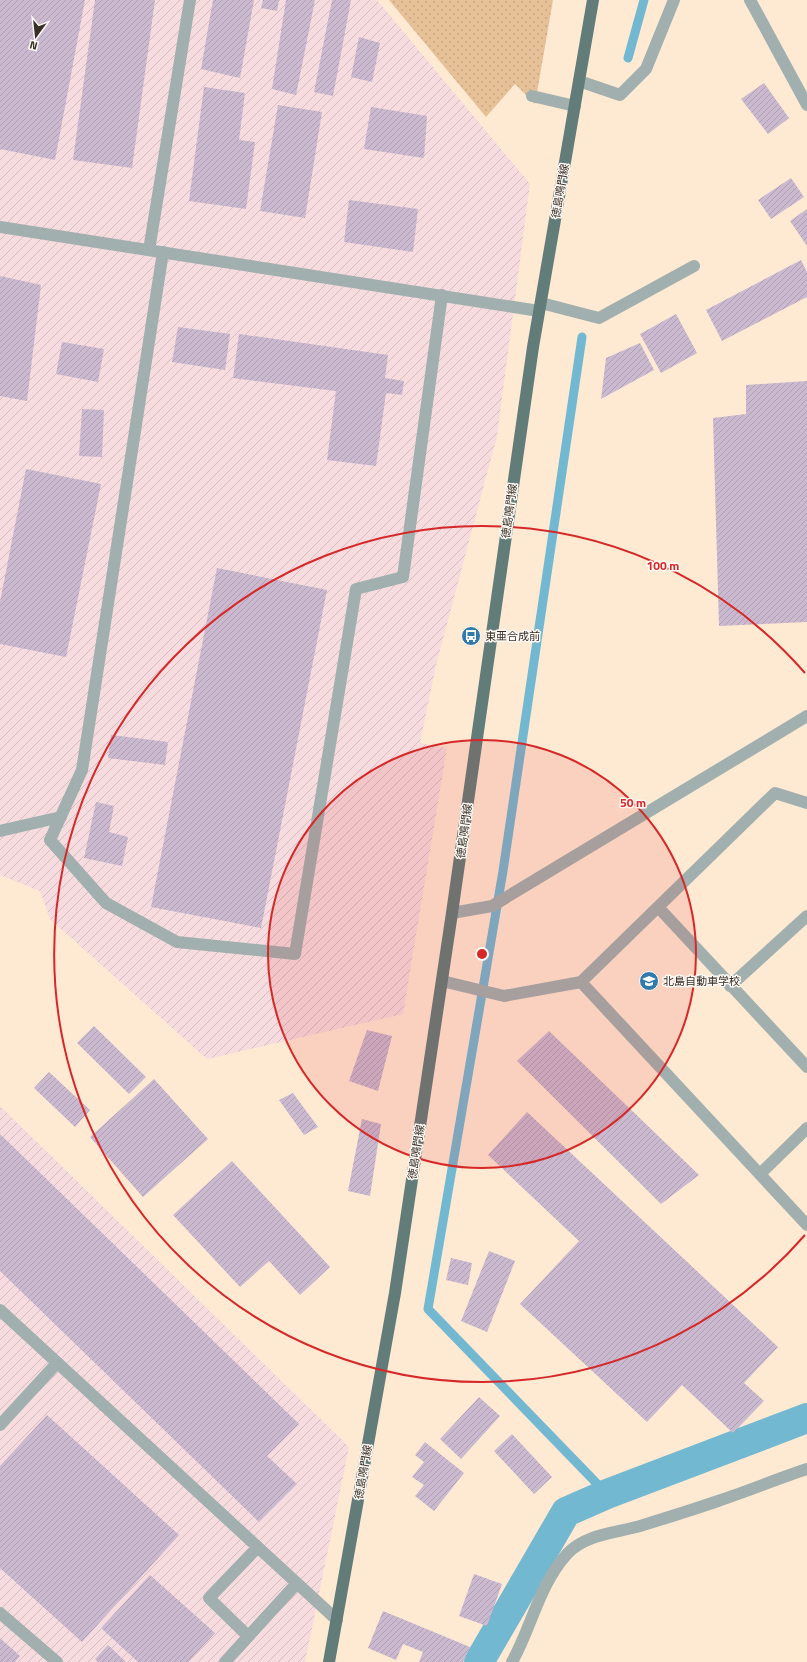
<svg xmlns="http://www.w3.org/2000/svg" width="807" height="1662" font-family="'Titillium Web','Noto Sans JP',sans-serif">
	<defs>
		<pattern id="industrial-furrows" width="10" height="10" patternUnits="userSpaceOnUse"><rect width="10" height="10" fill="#f6dbdf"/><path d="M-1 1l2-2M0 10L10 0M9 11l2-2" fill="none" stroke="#d4bcbf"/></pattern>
		<pattern id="grass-dots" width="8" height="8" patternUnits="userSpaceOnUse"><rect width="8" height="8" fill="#e6c198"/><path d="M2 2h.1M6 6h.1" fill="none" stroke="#c6a683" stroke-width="1.8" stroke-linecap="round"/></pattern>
		<pattern id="building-hatch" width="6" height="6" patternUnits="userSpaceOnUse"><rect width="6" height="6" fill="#cbb9d0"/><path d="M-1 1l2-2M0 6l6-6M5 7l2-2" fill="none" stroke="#af9fb2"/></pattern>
	</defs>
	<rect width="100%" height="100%" fill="#fee9d3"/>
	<path fill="url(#industrial-furrows)" d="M 0,0 L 377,0 L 530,184 L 497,436 L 436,665 L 420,743 L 447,748 L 403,1014 L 207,1059 L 50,919 L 40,891 L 0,875 Z
		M 0,1106 L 349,1447 L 305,1662 L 0,1662 Z"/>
	<path fill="url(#grass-dots)" d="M 389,0 L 553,0 L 535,104 L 515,84 L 486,117 Z"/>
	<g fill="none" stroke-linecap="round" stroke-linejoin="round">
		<path stroke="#73b8d1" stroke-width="9" d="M 628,58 L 644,0
			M 582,337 L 503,871 L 428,1309 L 607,1494"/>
		<path stroke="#73b8d1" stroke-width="30" d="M 479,1662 L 566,1512 L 607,1494 L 807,1418"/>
	</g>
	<path fill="url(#building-hatch)" d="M 0,0 L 85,0 L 55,160 L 0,149 Z
		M 95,0 L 155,0 L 132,168 L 73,160 Z
		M 213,0 L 254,0 L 240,78 L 201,69 Z
		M 263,0 L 279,0 L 277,11 L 261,8 Z
		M 286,0 L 315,0 L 296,95 L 272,89 Z
		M 332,0 L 351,0 L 333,96 L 314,92 Z
		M 359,37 L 380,43 L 372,82 L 351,77 Z
		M 764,83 L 789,118 L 768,134 L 741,99 Z
		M 204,87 L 245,93 L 239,140 L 255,142 L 246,209 L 189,201 Z
		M 278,105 L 322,112 L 305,218 L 260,211 Z
		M 371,107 L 427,116 L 424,158 L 364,149 Z
		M 791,178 L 804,197 L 771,219 L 758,200 Z
		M 349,200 L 418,209 L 413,252 L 344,242 Z
		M 807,209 L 807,246 L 790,221 Z
		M 801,260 L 807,272 L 807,297 L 722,341 L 706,310 Z
		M 0,276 L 41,285 L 27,401 L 0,396 Z
		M 676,314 L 697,353 L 661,373 L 640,334 Z
		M 178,327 L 230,334 L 225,370 L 172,362 Z
		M 239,334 L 388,355 L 385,378 L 404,381 L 402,395 L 386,393 L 376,466 L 327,460 L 336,391 L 233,378 Z
		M 62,342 L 104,349 L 98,382 L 56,374 Z
		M 640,343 L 654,370 L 601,399 L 606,358 Z
		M 807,381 L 807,622 L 719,626 L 713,418 L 746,414 L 746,385 Z
		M 82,409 L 104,410 L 102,457 L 79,456 Z
		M 26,469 L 101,484 L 66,657 L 0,644 L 0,602 Z
		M 217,568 L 327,590 L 261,928 L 151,907 Z
		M 111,735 L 168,742 L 165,765 L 108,758 Z
		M 96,802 L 114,806 L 109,832 L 128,837 L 122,866 L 84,858 Z
		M 94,1026 L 146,1077 L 129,1094 L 77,1043 Z
		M 367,1030 L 392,1036 L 378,1091 L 349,1081 Z
		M 549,1031 L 699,1175 L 661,1204 L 517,1061 Z
		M 49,1072 L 90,1110 L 75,1127 L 34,1088 Z
		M 154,1079 L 208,1139 L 143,1197 L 90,1137 Z
		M 293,1093 L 318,1127 L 304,1135 L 279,1100 Z
		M 527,1112 L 778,1347 L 744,1383 L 764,1401 L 733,1433 L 682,1385 L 647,1422 L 520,1304 L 579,1241 L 488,1155 Z
		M 362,1119 L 381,1124 L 370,1196 L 348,1191 Z
		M 0,1134 L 299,1424 L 267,1456 L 297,1484 L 259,1522 L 0,1271 Z
		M 232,1161 L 330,1267 L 300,1295 L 269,1261 L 240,1287 L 173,1215 Z
		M 489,1251 L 515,1261 L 487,1332 L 461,1321 Z
		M 451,1258 L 472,1263 L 468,1285 L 446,1280 Z
		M 479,1397 L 500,1416 L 461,1459 L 440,1439 Z
		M 47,1415 L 179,1535 L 82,1642 L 0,1568 L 0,1466 Z
		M 512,1434 L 552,1477 L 534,1494 L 494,1451 Z
		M 425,1442 L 464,1473 L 434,1511 L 415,1496 L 424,1485 L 412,1477 L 424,1462 L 415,1455 Z
		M 474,1574 L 502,1584 L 487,1626 L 459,1616 Z
		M 150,1575 L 215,1633 L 188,1662 L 138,1662 L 101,1628 Z
		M 383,1611 L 470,1647 L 463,1662 L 419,1662 L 423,1652 L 403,1644 L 396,1660 L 368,1648 Z
		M 0,1638 L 20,1656 L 15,1662 L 0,1662 Z
		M 108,1645 L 126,1662 L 98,1662 L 95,1659 Z"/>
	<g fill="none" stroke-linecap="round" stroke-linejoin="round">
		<path stroke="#a1b0ae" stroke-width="12" d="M 750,0 L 807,105
			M 579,81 L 620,95 L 646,69 L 674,0
			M 532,96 L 575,106
			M 0,227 L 539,311
			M 149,250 L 190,0
			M 163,252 L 82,770 L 50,840 L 106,903 L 177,942 L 295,954 L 356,589 L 403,577 L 442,295
			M 541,303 L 599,318 L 694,266
			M 0,831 L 61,817
			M 658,907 L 807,1067
			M 452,913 L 492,906 L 807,716
			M 442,981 L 504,996 L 581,982 L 807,1225
			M 581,982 L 775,793 L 807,803
			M 730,986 L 807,916
			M 760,1174 L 807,1128
			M 0,1310 L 337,1620
			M 0,1425 L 57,1363
			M 0,1613 L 57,1662
			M 248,1636 L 209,1598 L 258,1547
			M 225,1662 L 297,1583
			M 512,1662 C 532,1626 539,1585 567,1554 C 585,1534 616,1533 640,1526 C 666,1518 692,1510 718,1501 C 748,1491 777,1479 807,1469"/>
		<path stroke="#627d79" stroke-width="12" d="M 329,1662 L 395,1293 L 452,913 L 533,347 L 593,0"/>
	</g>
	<circle cx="482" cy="954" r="214" fill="#d62828" fill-opacity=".12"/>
	<g fill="none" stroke="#d62828" stroke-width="2">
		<circle cx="482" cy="954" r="214"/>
		<path d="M805 1235A428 428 0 1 1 805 673"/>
	</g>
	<defs>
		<symbol id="bus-disc" viewBox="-11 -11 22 22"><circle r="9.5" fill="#317aae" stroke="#fdf9f5"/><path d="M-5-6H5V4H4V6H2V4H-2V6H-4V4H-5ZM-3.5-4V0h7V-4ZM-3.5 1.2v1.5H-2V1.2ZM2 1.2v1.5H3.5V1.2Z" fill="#fff"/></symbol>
		<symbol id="school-disc" viewBox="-11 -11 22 22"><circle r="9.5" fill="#317aae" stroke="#fdf9f5"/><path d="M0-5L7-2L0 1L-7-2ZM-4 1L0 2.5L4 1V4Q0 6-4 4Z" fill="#fff"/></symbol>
	</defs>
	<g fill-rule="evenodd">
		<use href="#bus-disc" x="460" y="625" width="22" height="22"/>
		<use href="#school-disc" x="638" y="970" width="22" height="22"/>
	</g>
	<g text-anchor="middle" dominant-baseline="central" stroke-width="3" stroke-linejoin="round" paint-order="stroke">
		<g font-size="11" fill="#372f26" stroke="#fdf9f5">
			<text transform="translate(560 191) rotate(-80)">徳島鳴門線</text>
			<text transform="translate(509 511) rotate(-82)">徳島鳴門線</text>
			<text transform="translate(464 831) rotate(-82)">徳島鳴門線</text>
			<text transform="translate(416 1152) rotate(-81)">徳島鳴門線</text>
			<text transform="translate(363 1472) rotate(-80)">徳島鳴門線</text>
		</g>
		<g font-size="11" fill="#372f26" stroke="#fdf9f5" text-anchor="start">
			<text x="485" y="636">東亜合成前</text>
			<text x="663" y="981">北島自動車学校</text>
		</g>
	</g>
	<circle cx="482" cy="954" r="6" fill="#d62828" stroke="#fdf9f5" stroke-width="2"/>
	<g font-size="12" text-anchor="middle" font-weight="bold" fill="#d62828" stroke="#fdf9f5" stroke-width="3" stroke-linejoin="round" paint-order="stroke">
		<text x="663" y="570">100 m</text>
		<text x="633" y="807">50 m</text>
	</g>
	<g transform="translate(36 36) rotate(195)" stroke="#fdf9f5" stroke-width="3" paint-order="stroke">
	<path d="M0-3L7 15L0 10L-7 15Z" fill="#372f26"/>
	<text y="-6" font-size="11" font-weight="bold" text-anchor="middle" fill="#372f26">N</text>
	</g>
</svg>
